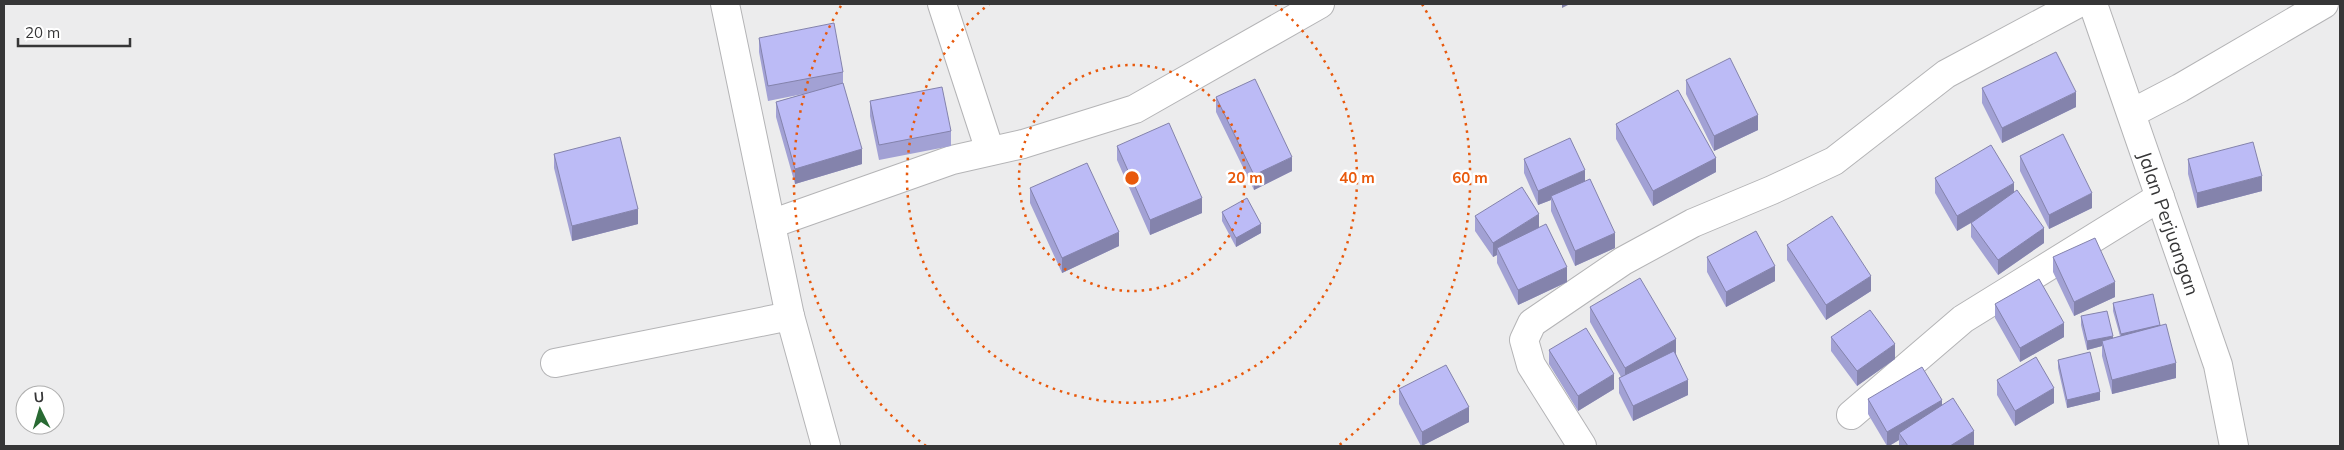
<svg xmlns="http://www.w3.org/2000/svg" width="2344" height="450" font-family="Mulish,sans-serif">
	<rect width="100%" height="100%" fill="#ececed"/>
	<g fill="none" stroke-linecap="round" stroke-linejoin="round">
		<defs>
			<g id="minor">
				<path d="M 725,4 L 790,316 L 826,446"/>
				<path d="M 942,4 L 990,151"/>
				<path id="s1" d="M 2093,4 L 2218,365 L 2234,446"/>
				<path d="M 2132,113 L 2180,88 L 2324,4"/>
				<path d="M 771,224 L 952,160 L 1023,144 L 1135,109 L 1320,4"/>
				<path d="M 555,363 L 790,316"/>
				<path d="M 1851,415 L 1963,319 L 2160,197"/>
				<path d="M 1582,446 L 1531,365 L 1524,340 L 1532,323 L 1623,261 L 1693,223 L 1772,190 L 1834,161 L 1946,74 L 2077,4"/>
			</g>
		</defs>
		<use href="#minor" stroke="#b4b4b6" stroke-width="30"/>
		<use href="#minor" stroke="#fff" stroke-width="28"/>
	</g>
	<path fill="#a2a1d4" d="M 759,38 L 843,72 L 843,83 L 862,164 L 795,184 L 776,117 L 776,102 L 803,94 L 768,101 L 759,52 Z
		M 1686,80 L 1758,130 L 1714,151 L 1686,94 Z
		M 1982,88 L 2076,107 L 2002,143 L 1982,103 Z
		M 1216,97 L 1292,171 L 1254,190 L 1216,112 Z
		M 870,101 L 951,131 L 951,146 L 879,160 L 870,116 Z
		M 1616,124 L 1716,172 L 1653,206 L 1616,139 Z
		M 1117,146 L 1202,213 L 1150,235 L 1117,160 Z
		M 554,154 L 638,224 L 572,241 L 554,168 Z
		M 2020,156 L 2092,208 L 2049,229 L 2020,171 Z
		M 1524,159 L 1585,181 L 1615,248 L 1575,266 L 1551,211 L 1551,200 L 1538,205 L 1524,173 Z
		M 2188,159 L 2262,191 L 2197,208 L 2188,174 Z
		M 1935,178 L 2014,192 L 2044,243 L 1998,275 L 1971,237 L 1971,223 L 1957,231 L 1935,193 Z
		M 1030,188 L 1119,246 L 1062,273 L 1030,203 Z
		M 1222,212 L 1261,233 L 1236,247 L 1222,221 Z
		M 1475,216 L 1539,227 L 1567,282 L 1518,305 L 1497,263 L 1497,255 L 1493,257 L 1475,231 Z
		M 1787,245 L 1871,291 L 1826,320 L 1787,260 Z
		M 1707,257 L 1775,281 L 1726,307 L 1707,272 Z
		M 2053,257 L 2115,297 L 2074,316 L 2053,272 Z
		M 2113,303 L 2160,326 L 2176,378 L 2112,394 L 2102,356 L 2102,346 L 2087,350 L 2081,325 L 2081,316 L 2113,338 L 2120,336 L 2113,311 Z
		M 1995,304 L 2064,337 L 2020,362 L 1995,318 Z
		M 1590,307 L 1676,354 L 1688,395 L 1633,421 L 1619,393 L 1619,378 L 1621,377 L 1590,322 Z
		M 1831,337 L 1895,359 L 1857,386 L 1831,351 Z
		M 1549,350 L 1614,389 L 1578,411 L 1549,364 Z
		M 2058,360 L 2100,400 L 2067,408 L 2058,368 Z
		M 1997,380 L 2054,403 L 2015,426 L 1997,395 Z
		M 1399,389 L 1469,422 L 1421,446 L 1399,404 Z
		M 1868,399 L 1942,405 L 1974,446 L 1899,446 L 1899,440 L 1889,446 L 1887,446 L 1868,414 Z"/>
	<path fill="#8483ac" d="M 1562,4 L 1570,4 L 1562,8 Z
		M 2076,92 L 2076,107 L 2002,143 L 2002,128 Z
		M 1758,115 L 1758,130 L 1714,151 L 1714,136 Z
		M 862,149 L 862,164 L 795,184 L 795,169 Z
		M 1292,157 L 1292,171 L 1254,190 L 1254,175 Z
		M 1716,158 L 1716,172 L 1653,206 L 1653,191 Z
		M 1585,170 L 1585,184 L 1551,196 L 1551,200 L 1538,205 L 1538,191 Z
		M 2262,176 L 2262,191 L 2197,208 L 2197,193 Z
		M 2014,183 L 2014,197 L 1957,231 L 1957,216 Z
		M 2092,193 L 2092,208 L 2049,229 L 2049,215 Z
		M 1202,198 L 1202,213 L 1150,235 L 1150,220 Z
		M 638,209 L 638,224 L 572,241 L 572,226 Z
		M 1539,214 L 1539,229 L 1497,248 L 1497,255 L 1493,257 L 1493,243 Z
		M 1261,224 L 1261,233 L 1236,247 L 1236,238 Z
		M 2044,228 L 2044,243 L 1998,275 L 1998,260 Z
		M 1119,232 L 1119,246 L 1062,273 L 1062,258 Z
		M 1615,233 L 1615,248 L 1575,266 L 1575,251 Z
		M 1775,266 L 1775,281 L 1726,307 L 1726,292 Z
		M 1567,267 L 1567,282 L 1518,305 L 1518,290 Z
		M 1871,276 L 1871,291 L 1826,320 L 1826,305 Z
		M 2115,282 L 2115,297 L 2074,316 L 2074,302 Z
		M 2064,323 L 2064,337 L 2020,362 L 2020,348 Z
		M 2160,325 L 2160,333 L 2121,342 L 2121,334 Z
		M 2113,336 L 2113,344 L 2102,341 L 2102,346 L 2087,350 L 2087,341 Z
		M 1676,339 L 1676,354 L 1625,383 L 1625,368 Z
		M 1895,344 L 1895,359 L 1857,386 L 1857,371 Z
		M 2176,363 L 2176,378 L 2112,394 L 2112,380 Z
		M 1614,374 L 1614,389 L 1578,411 L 1578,396 Z
		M 1688,380 L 1688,395 L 1633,421 L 1633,406 Z
		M 2054,388 L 2054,403 L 2015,426 L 2015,411 Z
		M 2100,392 L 2100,400 L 2067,408 L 2067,400 Z
		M 1942,400 L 1942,415 L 1899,433 L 1899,440 L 1889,446 L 1887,446 L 1887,432 Z
		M 1469,407 L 1469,422 L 1422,446 L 1422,432 Z
		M 1974,431 L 1974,446 L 1950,446 Z"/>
	<path fill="#bcbbf6" stroke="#8483ac" d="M 834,23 L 843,72 L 768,86 L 759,38 Z
		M 2056,52 L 2076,92 L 2002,128 L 1982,88 Z
		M 1730,58 L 1758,115 L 1714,136 L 1686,80 Z
		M 1255,79 L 1292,157 L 1254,175 L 1216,97 Z
		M 843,83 L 862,149 L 795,169 L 776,102 Z
		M 942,87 L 951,131 L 879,145 L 870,101 Z
		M 1678,90 L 1716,158 L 1653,191 L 1616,124 Z
		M 1169,123 L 1202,198 L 1150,220 L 1117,146 Z
		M 2063,134 L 2092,193 L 2049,215 L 2020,156 Z
		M 620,137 L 638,209 L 572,226 L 554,154 Z
		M 1570,138 L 1585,170 L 1538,191 L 1524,159 Z
		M 2253,142 L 2262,176 L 2197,193 L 2188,159 Z
		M 1991,145 L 2014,183 L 1957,216 L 1935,178 Z
		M 1087,163 L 1119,232 L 1062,258 L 1030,188 Z
		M 1590,179 L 1615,233 L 1575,251 L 1551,196 Z
		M 1522,187 L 1539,214 L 1493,243 L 1475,216 Z
		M 2017,190 L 2044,228 L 1998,260 L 1971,223 Z
		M 1247,198 L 1261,224 L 1236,238 L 1222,212 Z
		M 1832,216 L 1871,276 L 1826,305 L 1787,245 Z
		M 1546,224 L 1567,267 L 1518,290 L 1497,248 Z
		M 1756,231 L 1775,266 L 1726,292 L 1707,257 Z
		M 2095,238 L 2115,282 L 2074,302 L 2053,257 Z
		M 1640,278 L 1676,339 L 1625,368 L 1590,307 Z
		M 2039,279 L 2064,323 L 2020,348 L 1995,304 Z
		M 2153,294 L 2160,325 L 2121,334 L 2113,303 Z
		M 1870,310 L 1895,344 L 1857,371 L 1831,337 Z
		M 2107,311 L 2113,336 L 2087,341 L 2081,316 Z
		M 2166,324 L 2176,363 L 2112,380 L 2102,341 Z
		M 1586,328 L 1614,374 L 1578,396 L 1549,350 Z
		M 1674,351 L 1688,380 L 1633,406 L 1619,378 Z
		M 2090,352 L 2100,392 L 2067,400 L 2058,360 Z
		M 2036,357 L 2054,388 L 2015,411 L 1997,380 Z
		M 1446,365 L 1469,407 L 1422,432 L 1399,389 Z
		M 1922,367 L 1942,400 L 1887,432 L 1868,399 Z
		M 1953,398 L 1974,431 L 1950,446 L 1908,446 L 1899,433 Z"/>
	<g fill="none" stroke="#e8590c" stroke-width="2.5" stroke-dasharray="2.5 5">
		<circle cx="1132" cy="178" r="113"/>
		<path d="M1275 4A225 225 0 1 1 989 4"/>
		<path d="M926 446A338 338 0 0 1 842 4M1422 4A338 338 0 0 1 1338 446"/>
	</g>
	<g text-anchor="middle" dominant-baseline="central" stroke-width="5" stroke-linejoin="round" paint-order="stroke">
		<g font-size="19" fill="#363637" stroke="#fff">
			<text stroke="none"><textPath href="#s1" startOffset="232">Jalan Perjuangan</textPath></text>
		</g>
	</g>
	<circle cx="1132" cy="178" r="8" fill="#e8590c" stroke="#fff" stroke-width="2.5"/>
	<g font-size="15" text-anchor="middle" font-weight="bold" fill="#e8590c" stroke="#fff" stroke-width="5" stroke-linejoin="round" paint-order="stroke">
		<text x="1245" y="183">20 m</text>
		<text x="1357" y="183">40 m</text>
		<text x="1470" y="183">60 m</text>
	</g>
	<rect width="2344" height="450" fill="none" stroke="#363637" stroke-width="10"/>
	<g transform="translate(40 410) rotate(355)"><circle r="24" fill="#ffffff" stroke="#afafaf"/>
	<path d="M0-4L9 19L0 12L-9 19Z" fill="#296a33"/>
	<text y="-8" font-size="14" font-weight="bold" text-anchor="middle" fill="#363637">U</text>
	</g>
	<path d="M18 38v8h112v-8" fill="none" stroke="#363637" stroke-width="2.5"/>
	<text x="25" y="38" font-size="15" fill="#363637" stroke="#ffffff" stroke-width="4" paint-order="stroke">20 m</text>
</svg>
